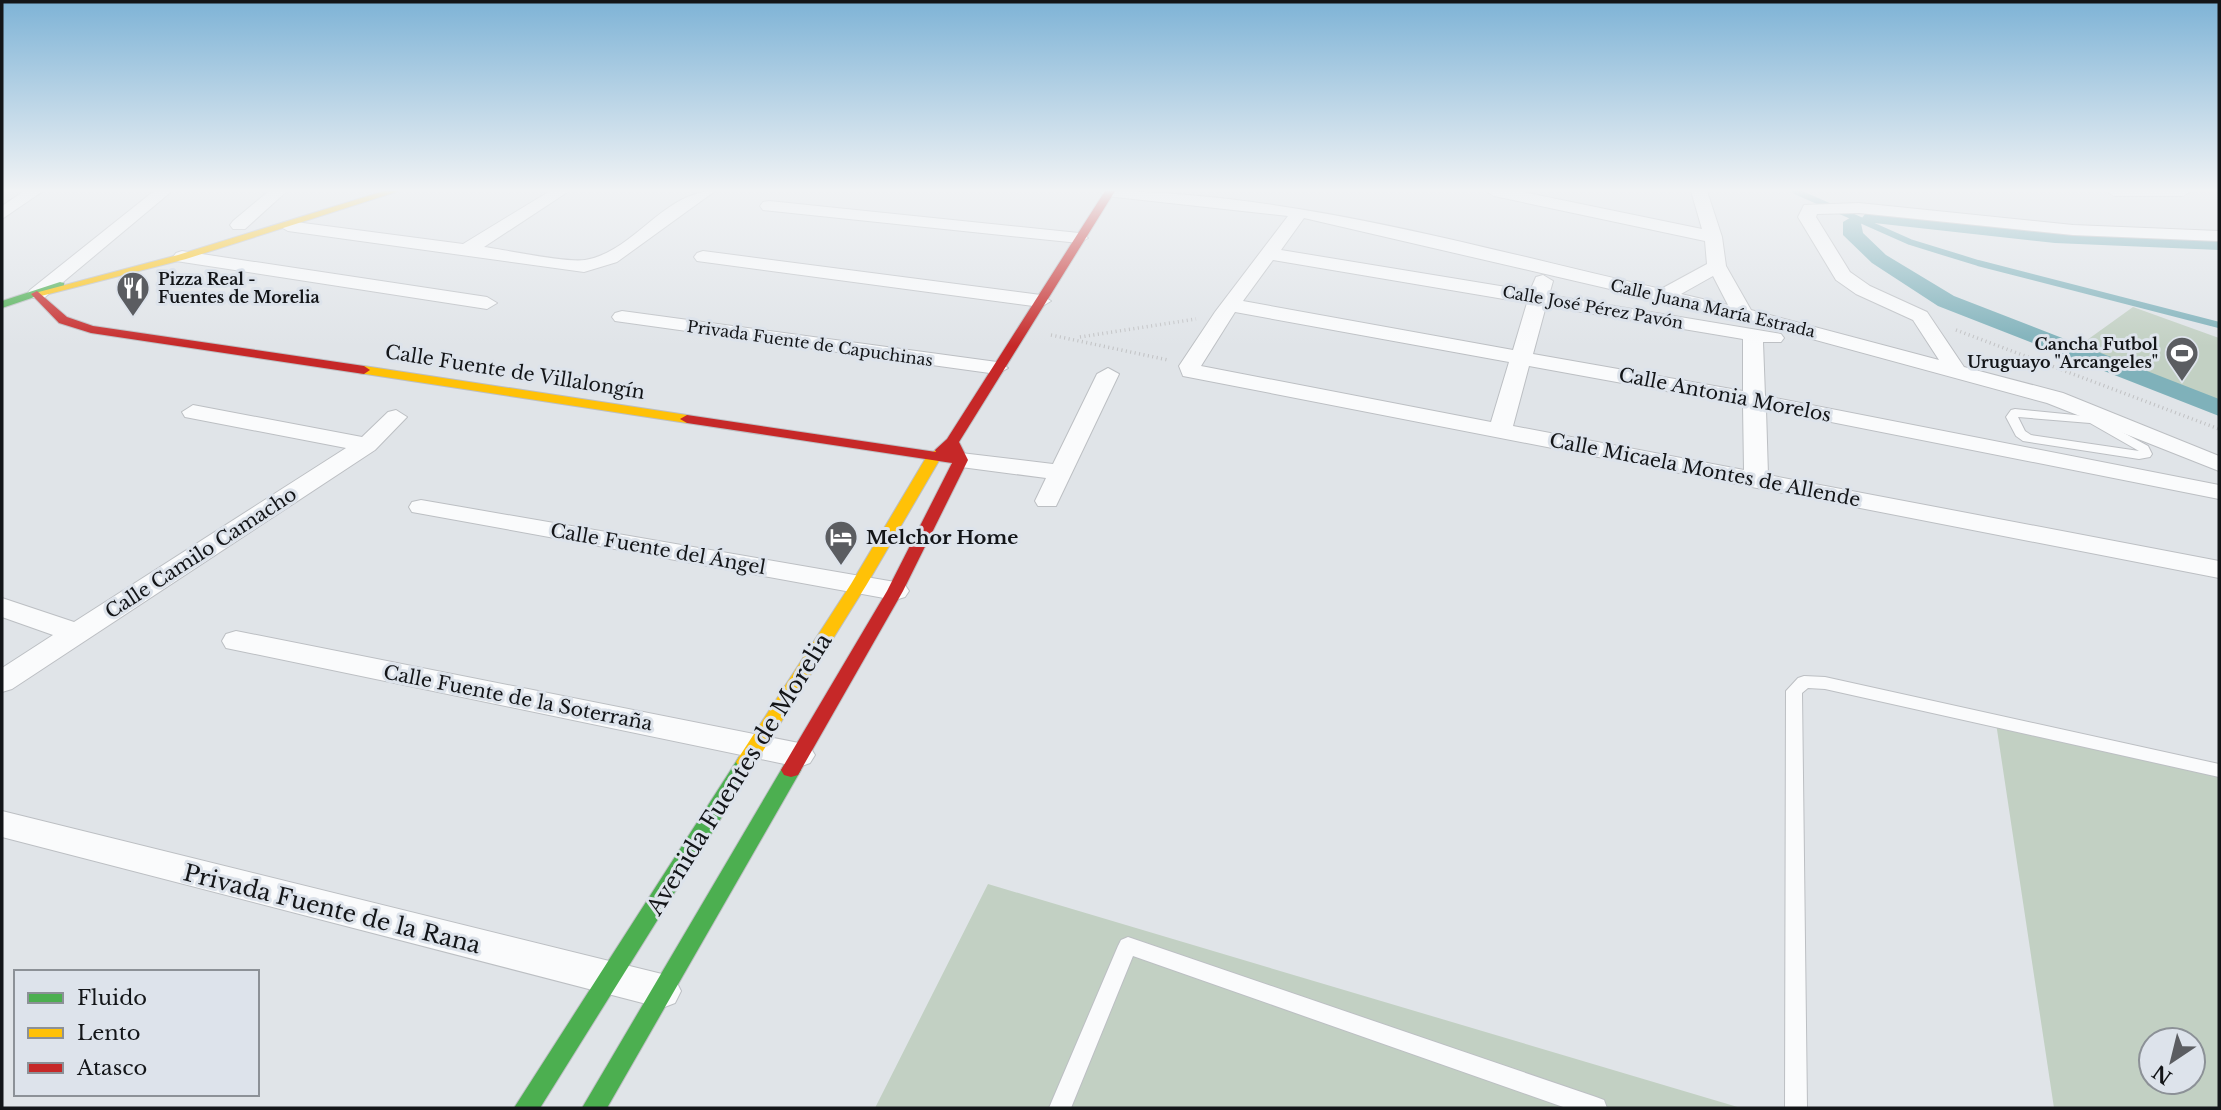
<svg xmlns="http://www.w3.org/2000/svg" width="2221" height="1110" font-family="'Libre Baskerville',serif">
	<rect width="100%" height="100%" fill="#e0e4e8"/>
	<path fill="#c2d0c3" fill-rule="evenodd" d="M 2133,307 L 2219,338 L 2219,412 L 2069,353 Z
		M 1996,723 L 2219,777 L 2219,1108 L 2054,1108 ZM 2151,1040 L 2193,1040 L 2193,1082 L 2151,1082 Z
		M 988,884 L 1741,1108 L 875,1108 Z"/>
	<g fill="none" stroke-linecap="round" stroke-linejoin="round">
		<path stroke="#7fb1ba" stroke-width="6" d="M 1795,191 L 1910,242 L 1978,263 L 2219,325"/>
		<path fill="#7fb1ba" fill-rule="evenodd" d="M 1872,212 L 2055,231 L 2219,238 L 2219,250 L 2055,243 L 1865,222 L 1862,218 L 1865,214 Z
			M 1853,216 L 1860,218 L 1863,233 L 1886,255 L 1954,296 L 2219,399 L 2219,416 L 1938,306 L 1872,263 L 1843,235 L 1843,222 Z"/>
		<defs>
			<path id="lane" d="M 2015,409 L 2115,419 L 2117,422 L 2111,426 L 2148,446 L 2152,454 L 2150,457 L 2139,459 L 2023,441 L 2016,436 L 2006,417 L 2011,410 ZM 2018,417 L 2090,423 L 2139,451 L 2031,435 L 2025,431 Z
				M 1804,676 L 1825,677 L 2219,764 L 2219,777 L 1825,689 L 1808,688 L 1802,693 L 1807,1108 L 1785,1108 L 1786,691 L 1798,678 Z
				M 1128,937 L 1596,1097 L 1604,1100 L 1607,1108 L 1566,1108 L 1133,956 L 1071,1108 L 1049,1108 L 1118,946 L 1121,940 Z"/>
			<path id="street" d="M 24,191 L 43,191 L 2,219 L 2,206 Z
				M 154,191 L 172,191 L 44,298 L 30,298 L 27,294 L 30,290 Z
				M 269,191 L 287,191 L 245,229 L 233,229 L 230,225 L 233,221 Z
				M 550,191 L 569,191 L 484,247 C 507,250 566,263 585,260 C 634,252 665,190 715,191 L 617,262 L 584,272 L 288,231 L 279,226 L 288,221 L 463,244 Z
				M 1098,191 C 1289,191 1475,247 1661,289 L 1707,264 L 1705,241 L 1494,196 L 1486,191 L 1518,191 L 1702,229 L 1691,191 L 1707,191 L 1722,237 L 1726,266 L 1751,310 L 1939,360 L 1913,320 L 1856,294 L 1836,280 L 1798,217 L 1804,205 L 1859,203 L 2073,225 L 2219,231 L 2219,241 L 2073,235 L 1859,213 L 1817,214 L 1816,217 L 1850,272 L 1870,286 L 1927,312 L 1964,367 L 2063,393 L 2219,456 L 2219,471 L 2047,403 L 1739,319 L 1304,218 L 1281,250 L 1530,291 L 1536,277 L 1543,275 L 1553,281 L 1549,295 L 1781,334 L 1784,338 L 1781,342 L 1763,342 L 1765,396 L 2219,485 L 2219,499 L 1766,409 L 1768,475 L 2219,561 L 2219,578 L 1183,376 L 1179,366 L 1215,312 L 1288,216 L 1106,196 ZM 1273,260 L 1527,303 L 1513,350 L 1243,301 ZM 1713,276 L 1728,305 L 1681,294 ZM 1546,306 L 1743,339 L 1743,391 L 1533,354 ZM 1235,312 L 1509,362 L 1491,422 L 1201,366 ZM 1529,366 L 1743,405 L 1744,470 L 1513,426 Z
				M 2106,191 L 2191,191 L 2183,196 L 2114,196 Z
				M 769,201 L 1079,233 L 1088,238 L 1079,243 L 763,210 L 760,206 L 763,202 Z
				M 182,251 L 487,297 L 497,303 L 487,309 L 176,261 L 173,257 L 176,253 Z
				M 703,251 L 1041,295 L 1051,301 L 1041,307 L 697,261 L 694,257 L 697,253 Z
				M 622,311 L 997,362 L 1008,368 L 997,374 L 615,321 L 612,317 L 615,313 Z
				M 1108,368 L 1119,374 L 1056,506 L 1038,506 L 1035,501 L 1046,478 L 961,467 L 953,465 L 949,460 L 953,455 L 961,453 L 1053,464 L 1097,374 Z
				M 193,405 L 362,437 L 388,412 L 396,410 L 407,417 L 375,450 L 12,689 L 2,692 L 2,668 L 53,635 L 2,617 L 2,598 L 74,622 L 346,448 L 185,417 L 182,412 Z
				M 421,500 L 895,582 L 905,585 L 909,591 L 905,597 L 895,600 L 412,512 L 409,507 L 412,502 Z
				M 236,631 L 799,743 L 810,747 L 815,755 L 810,763 L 799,767 L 226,648 L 222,641 L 226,634 Z
				M 2,811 L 662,974 L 675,979 L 681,991 L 675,1003 L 662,1008 L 2,837 Z"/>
			<path id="fast" d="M 60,282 L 64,283 L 64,287 L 2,308 L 2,301 Z
				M 746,755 L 753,757 L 756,762 L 753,767 L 540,1108 L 514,1108 L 739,757 Z
				M 791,763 L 798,765 L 801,770 L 607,1108 L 582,1108 L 784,765 Z"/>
			<path id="slow" d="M 384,191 L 399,191 L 186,259 L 37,297 L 31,294 L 178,255 Z
				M 364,366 L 687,415 L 694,419 L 687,423 L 359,373 L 358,370 Z
				M 942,446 L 949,450 L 940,459 L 867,584 L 753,767 L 746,769 L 739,767 L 736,762 L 739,757 L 851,584 L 927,456 Z"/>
			<path id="jam" d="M 1105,191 L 1115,191 L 959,442 L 968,460 L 903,591 L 798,775 L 791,777 L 784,775 L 781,770 L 887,591 L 952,463 L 687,423 L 680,419 L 687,415 L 936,452 L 935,450 L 947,439 Z
				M 37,291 L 67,317 L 93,326 L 364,366 L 370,370 L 364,374 L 91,333 L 59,323 L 31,294 Z"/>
		</defs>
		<use href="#lane" stroke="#bcbfc3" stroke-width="2"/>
		<use href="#street" stroke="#bcbfc3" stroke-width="2"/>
		<use href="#fast" stroke="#bcbfc3" stroke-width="2"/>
		<use href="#slow" stroke="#bcbfc3" stroke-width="2"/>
		<use href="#jam" stroke="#bcbfc3" stroke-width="2"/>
		<path stroke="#c0c1c3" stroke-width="3.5" stroke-dasharray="1 3.5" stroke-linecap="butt" d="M 1956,330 L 2219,429
			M 1051,335 L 1168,360
			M 1080,337 L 1196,319"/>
		<use href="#lane" fill="#fafbfc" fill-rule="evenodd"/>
		<use href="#street" fill="#fafbfc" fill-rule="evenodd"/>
		<use href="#fast" fill="#4caf50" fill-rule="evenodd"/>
		<use href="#slow" fill="#ffc107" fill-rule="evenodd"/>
		<use href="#jam" fill="#c62828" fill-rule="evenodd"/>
	</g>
	<linearGradient id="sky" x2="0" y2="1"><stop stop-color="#7eb3d6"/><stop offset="0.55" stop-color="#f1f3f5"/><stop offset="1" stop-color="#f1f3f5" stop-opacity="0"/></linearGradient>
	<rect width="2221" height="346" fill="url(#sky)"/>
	<defs>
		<symbol id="restaurant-pin" viewBox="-11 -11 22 30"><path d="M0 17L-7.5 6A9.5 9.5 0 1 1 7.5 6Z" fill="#5b5d61" stroke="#dde3eb"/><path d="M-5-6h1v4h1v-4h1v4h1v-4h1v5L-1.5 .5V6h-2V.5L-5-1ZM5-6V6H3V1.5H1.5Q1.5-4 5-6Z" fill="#fff"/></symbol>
		<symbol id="stadium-pin" viewBox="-11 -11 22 30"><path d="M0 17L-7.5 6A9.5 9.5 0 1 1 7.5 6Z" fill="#5b5d61" stroke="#dde3eb"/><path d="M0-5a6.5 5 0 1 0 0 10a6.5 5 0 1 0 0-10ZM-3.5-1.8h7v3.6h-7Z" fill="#fff"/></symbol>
		<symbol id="hotel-pin" viewBox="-11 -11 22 30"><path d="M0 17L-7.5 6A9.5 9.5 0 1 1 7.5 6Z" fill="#5b5d61" stroke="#dde3eb"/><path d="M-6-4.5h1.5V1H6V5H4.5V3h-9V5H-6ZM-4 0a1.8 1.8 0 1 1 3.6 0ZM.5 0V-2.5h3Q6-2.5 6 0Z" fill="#fff"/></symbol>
	</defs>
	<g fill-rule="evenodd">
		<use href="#restaurant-pin" x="114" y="269" width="38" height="52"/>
		<use href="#stadium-pin" x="2163" y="334" width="38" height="52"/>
		<use href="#hotel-pin" x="822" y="518" width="38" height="52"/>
	</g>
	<g text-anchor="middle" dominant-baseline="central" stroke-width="6" stroke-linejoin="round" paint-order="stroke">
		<g font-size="16" font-weight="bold" fill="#131518" stroke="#dde3eb" text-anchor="start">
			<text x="158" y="279">Pizza Real -<tspan x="158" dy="18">Fuentes de Morelia</tspan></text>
			<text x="2158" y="344" text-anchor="end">Cancha Futbol<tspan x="2158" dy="18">Uruguayo "Arcangeles"</tspan></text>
		</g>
		<g font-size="16" fill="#131518" stroke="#dde3eb">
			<text transform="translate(1593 307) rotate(10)">Calle José Pérez Pavón</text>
			<text transform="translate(1713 308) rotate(13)">Calle Juana María Estrada</text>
			<text transform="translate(810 343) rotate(8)">Privada Fuente de Capuchinas</text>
		</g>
		<g font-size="19" fill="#131518" stroke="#dde3eb">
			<text transform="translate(515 372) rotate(9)">Calle Fuente de Villalongín</text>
			<text transform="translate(1725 395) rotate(11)">Calle Antonia Morelos</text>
			<text transform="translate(1705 470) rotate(11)">Calle Micaela Montes de Allende</text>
			<text transform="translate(658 549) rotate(10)">Calle Fuente del Ángel</text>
			<text transform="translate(201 553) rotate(-33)">Calle Camilo Camacho</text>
			<text transform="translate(518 698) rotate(11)">Calle Fuente de la Soterraña</text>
		</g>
		<g font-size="19" font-weight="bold" fill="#131518" stroke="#dde3eb" text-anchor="start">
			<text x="866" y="537">Melchor Home</text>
		</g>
		<g font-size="23" fill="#131518" stroke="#dde3eb">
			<text transform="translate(739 774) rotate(-58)">Avenida Fuentes de Morelia</text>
			<text transform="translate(332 909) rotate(14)">Privada Fuente de la Rana</text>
		</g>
	</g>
	<rect width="2221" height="1110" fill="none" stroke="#131518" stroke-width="7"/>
	<rect x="14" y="970" width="245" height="126" fill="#dde3eb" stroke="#8c9197" stroke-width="2"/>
	<rect x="28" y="993" width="35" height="10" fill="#4caf50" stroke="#8c9197" stroke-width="2"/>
	<text x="77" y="1005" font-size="21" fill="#131518">Fluido</text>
	<rect x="28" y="1028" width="35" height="10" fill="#ffc107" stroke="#8c9197" stroke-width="2"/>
	<text x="77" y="1040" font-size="21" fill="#131518">Lento</text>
	<rect x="28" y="1063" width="35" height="10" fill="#c62828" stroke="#8c9197" stroke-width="2"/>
	<text x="77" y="1075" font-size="21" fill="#131518">Atasco</text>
	<g transform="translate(2172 1061) rotate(215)"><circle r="33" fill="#dde3eb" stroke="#8c9197" stroke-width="2"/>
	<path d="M0-5L12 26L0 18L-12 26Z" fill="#5b5d61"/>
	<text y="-10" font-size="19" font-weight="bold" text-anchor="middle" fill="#131518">N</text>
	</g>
</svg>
